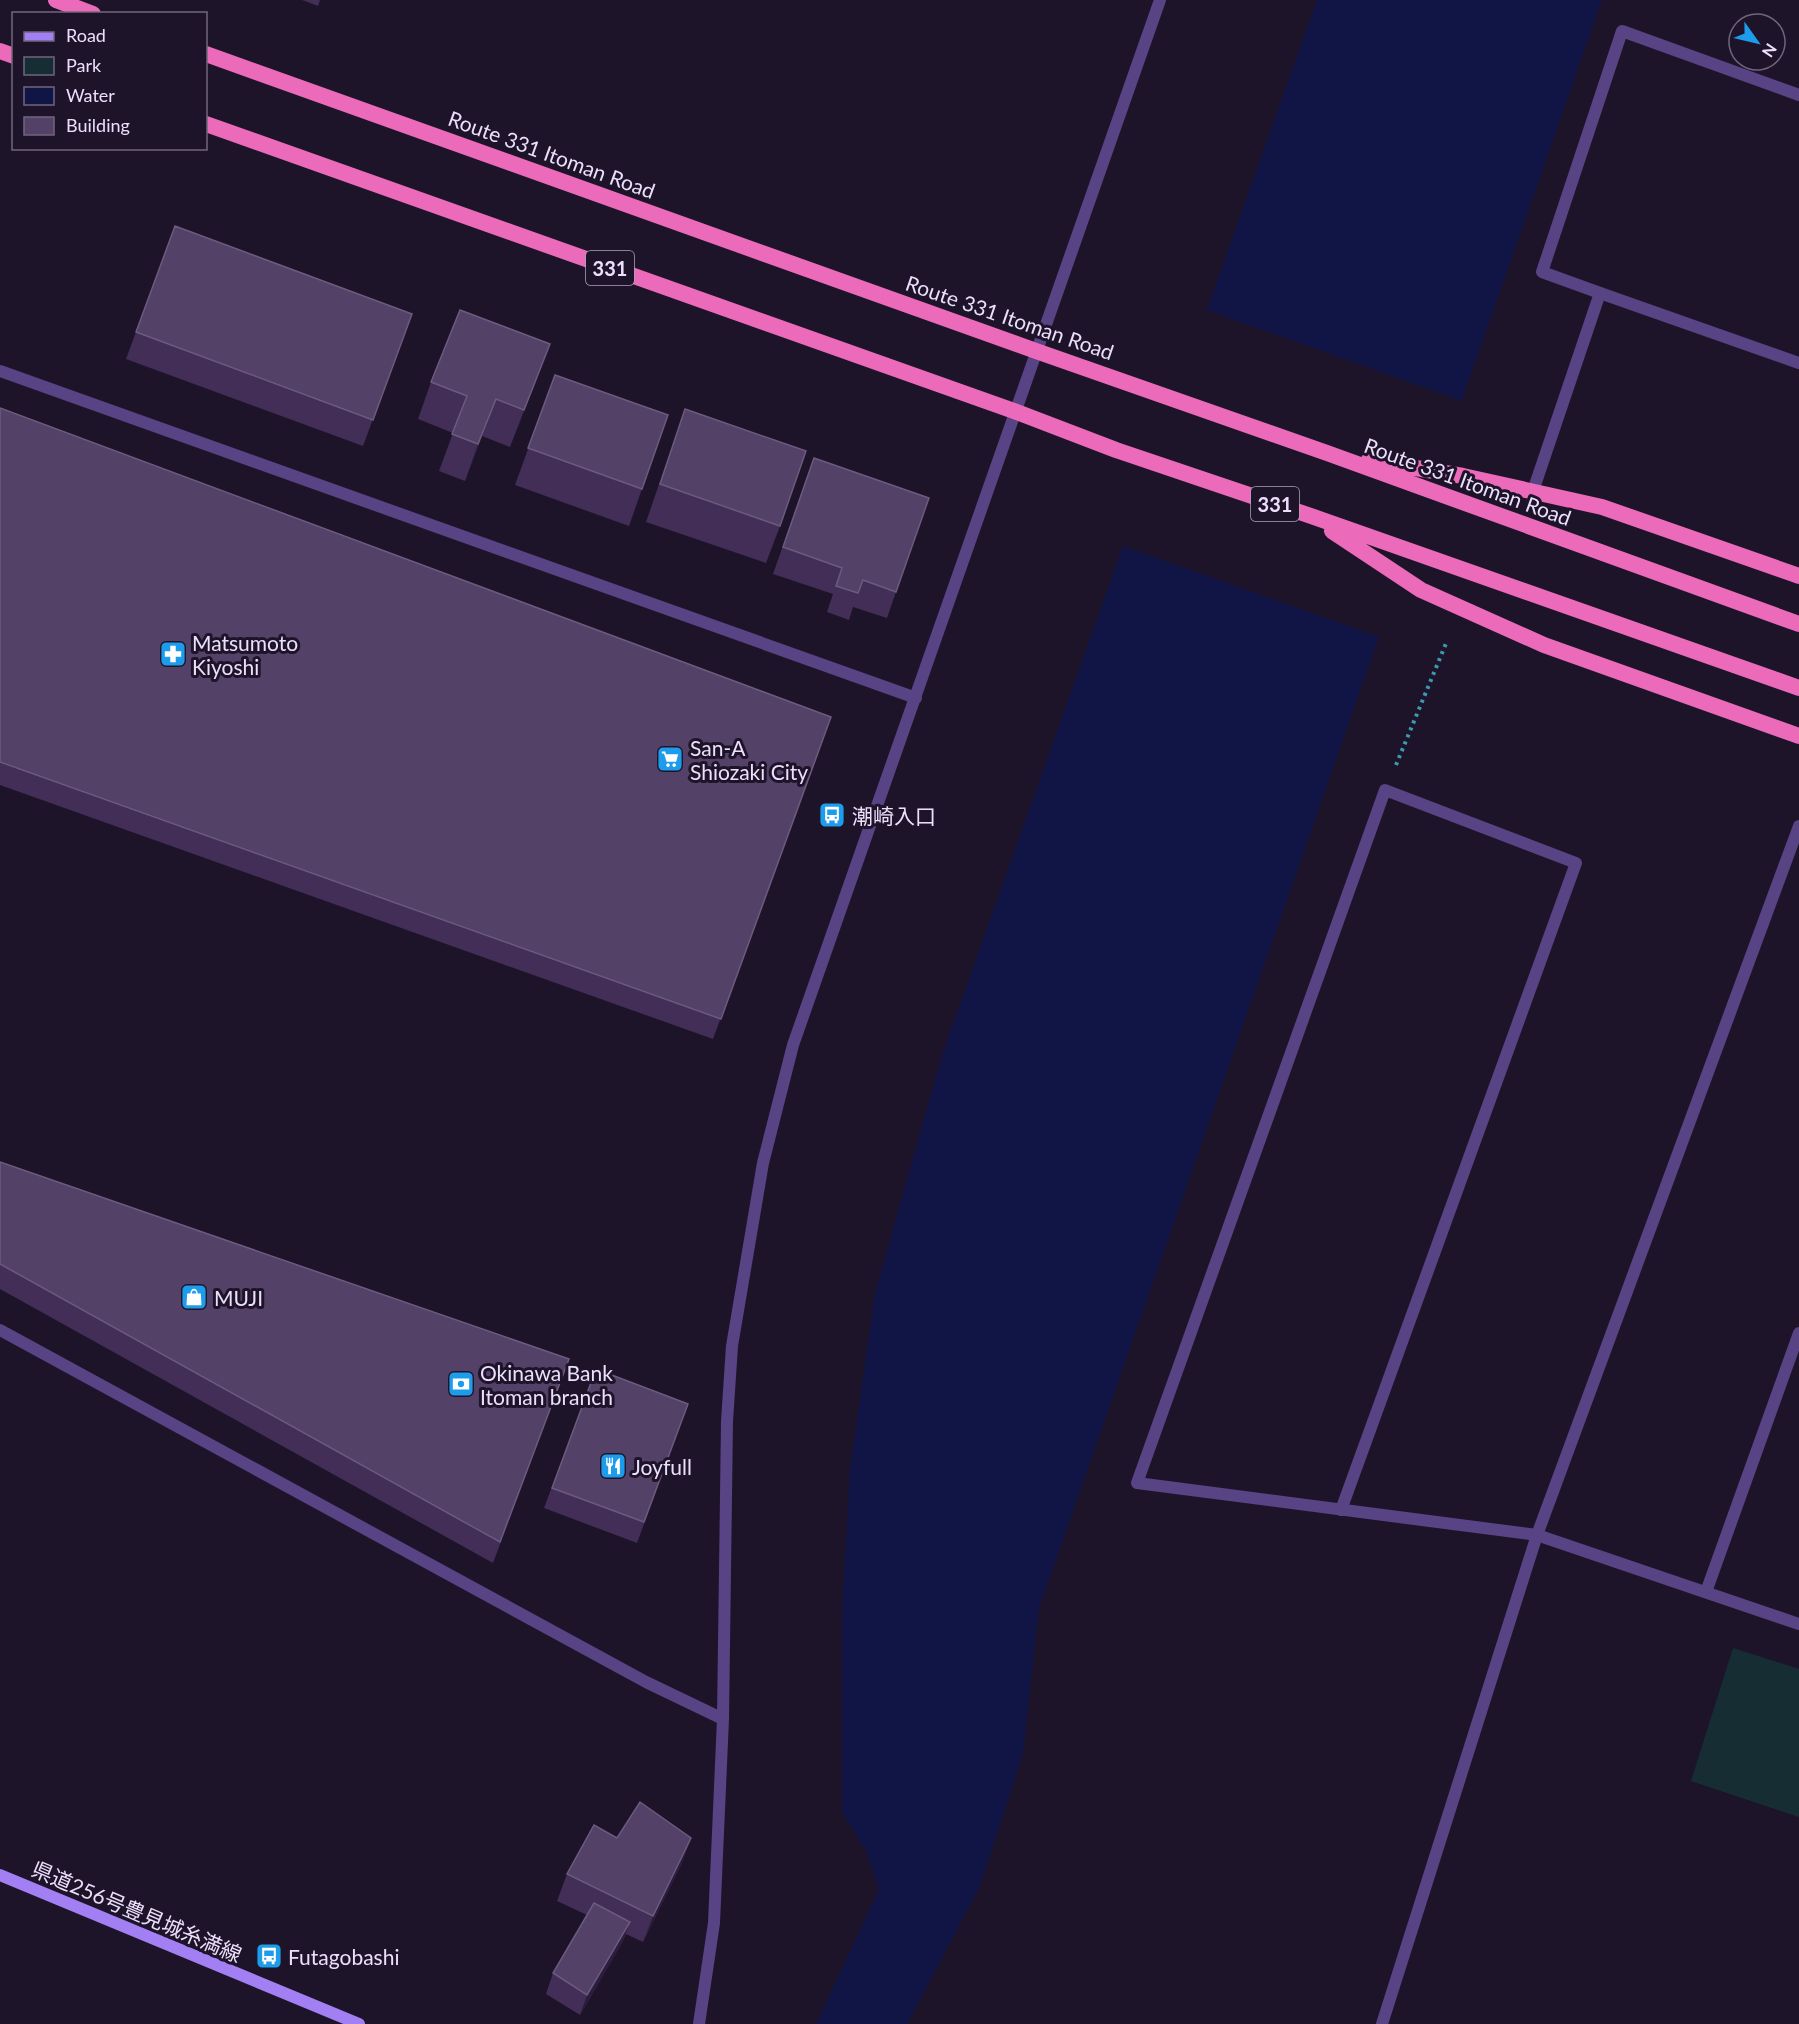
<svg xmlns="http://www.w3.org/2000/svg" width="1799" height="2024" font-family="Lato,'Noto Sans JP',sans-serif">
	<rect width="100%" height="100%" fill="#1e142a"/>
	<path fill="#172d34" d="M 1733,1648 L 1799,1669 L 1799,1817 L 1691,1781 Z"/>
	<path fill="#101546" d="M 1317,0 L 1602,0 L 1039,1608 L 1023,1754 L 980,1886 L 907,2024 L 816,2024 L 879,1889 L 866,1851 L 842,1812 L 842,1615 L 850,1469 L 875,1293 L 942,1055 Z"/>
	<path fill="#1e142a" d="M 1204,309 L 1465,402 L 1382,638 L 1120,545 Z"/>
	<g fill="none" stroke-linecap="round" stroke-linejoin="round">
		<path stroke="#3c99b4" stroke-width="4" stroke-dasharray="3 4.5" stroke-linecap="butt" d="M 1396,765 L 1447,641"/>
		<path stroke="#584385" stroke-width="12" d="M 1600,293 L 1799,363
			M 1341,1510 L 1576,863 L 1385,790 L 1137,1483 L 1537,1535 L 1799,1624
			M 1706,1592 L 1799,1333"/>
		<path stroke="#584385" stroke-width="12" d="M 0,371 L 916,698
			M 1533,491 L 1600,293 L 1542,272 L 1622,31 L 1799,95
			M 0,1330 L 646,1682 L 723,1719
			M 699,2024 L 714,1923 L 723,1719 L 727,1421 L 732,1346 L 763,1163 L 793,1045 L 1160,0
			M 1382,2024 L 1537,1535 L 1799,826"/>
		<path stroke="#a37ff4" stroke-width="12" d="M 0,1875 L 359,2024"/>
		<path stroke="#ec6aba" stroke-width="16" d="M 56,0 L 93,14
			M 0,51 L 14,56
			M 206,54 L 1036,351 L 1327,453 L 1799,624
			M 206,124 L 1014,411 L 1116,450 L 1311,516 L 1799,688
			M 1369,460 L 1463,476 L 1602,507 L 1799,576
			M 1332,531 L 1421,590 L 1544,645 L 1799,736"/>
	</g>
	<path fill="#422e56" d="M 302,0 L 320,0 L 318,6 Z
		M 412,314 L 363,446 L 126,359 L 136,332 Z
		M 555,375 L 668,415 L 629,526 L 515,485 Z
		M 536,381 L 510,447 L 482,436 L 465,481 L 439,471 L 453,433 L 418,419 L 431,382 Z
		M 0,408 L 831,717 L 713,1039 L 0,785 Z
		M 685,409 L 780,526 L 766,563 L 646,522 Z
		M 814,458 L 896,592 L 887,618 L 853,607 L 849,620 L 827,612 L 833,594 L 773,574 Z
		M 0,1162 L 569,1359 L 493,1563 L 0,1289 Z
		M 596,1369 L 688,1404 L 637,1543 L 544,1508 Z
		M 617,1838 L 691,1838 L 681,1865 L 643,1942 L 626,1934 L 622,1943 L 580,2015 L 546,1994 L 553,1973 L 587,1915 L 557,1901 L 567,1874 Z"/>
	<path fill="#2c1c3d" d="M 550,344 L 536,381 L 510,447 L 524,410 Z
		M 496,399 L 482,436 L 465,481 L 478,444 Z
		M 691,1838 L 681,1865 L 643,1942 L 653,1916 Z
		M 630,1922 L 622,1943 L 580,2015 L 587,1995 Z"/>
	<path fill="#544168" stroke="#6c5a7f" stroke-width="1.5" d="M 175,226 L 412,314 L 373,420 L 136,332 Z
		M 460,310 L 550,344 L 524,410 L 496,399 L 478,444 L 452,434 L 467,396 L 431,382 Z
		M 555,375 L 668,415 L 642,489 L 528,448 Z
		M 0,408 L 831,717 L 721,1019 L 0,762 Z
		M 685,409 L 806,451 L 780,526 L 660,484 Z
		M 814,458 L 929,498 L 896,592 L 863,580 L 858,593 L 836,586 L 842,568 L 783,547 Z
		M 0,1162 L 569,1359 L 500,1542 L 0,1264 Z
		M 596,1369 L 688,1404 L 644,1522 L 552,1488 Z
		M 640,1802 L 691,1838 L 653,1916 L 567,1874 L 594,1825 L 617,1838 Z
		M 594,1903 L 630,1922 L 587,1995 L 553,1973 Z"/>
	<defs>
		<symbol id="pharmacy-square" viewBox="-11 -11 22 22"><rect x="-9" y="-9" width="18" height="18" rx="4" fill="#1c9ceb" stroke="#1e142a"/><path d="M-2-6h4v4h4v4h-4v4h-4v-4h-4v-4h4Z" fill="#fff"/></symbol>
		<symbol id="supermarket-square" viewBox="-11 -11 22 22"><rect x="-9" y="-9" width="18" height="18" rx="4" fill="#1c9ceb" stroke="#1e142a"/><path d="M-6-5.5h2.5l.6 2H6L4.5 2H-2.5L-4.4-4H-6ZM-1.5 3.2a1.3 1.3 0 1 0 .1 0ZM3 3.2a1.3 1.3 0 1 0 .1 0Z" fill="#fff"/></symbol>
		<symbol id="bus-square" viewBox="-11 -11 22 22"><rect x="-9" y="-9" width="18" height="18" rx="4" fill="#1c9ceb" stroke="#1e142a"/><path d="M-5-6H5V4H4V6H2V4H-2V6H-4V4H-5ZM-3.5-4V0h7V-4ZM-3.5 1.2v1.5H-2V1.2ZM2 1.2v1.5H3.5V1.2Z" fill="#fff"/></symbol>
		<symbol id="shop-square" viewBox="-11 -11 22 22"><rect x="-9" y="-9" width="18" height="18" rx="4" fill="#1c9ceb" stroke="#1e142a"/><path d="M-5-2.5h2.3a2.7 3.5 0 0 1 5.4 0H5L5.5 6h-11ZM-1.5-2.5h3a1.5 2.3 0 0 0-3 0Z" fill="#fff"/></symbol>
		<symbol id="bank-square" viewBox="-11 -11 22 22"><rect x="-9" y="-9" width="18" height="18" rx="4" fill="#1c9ceb" stroke="#1e142a"/><path d="M-6-4H6V4H-6ZM0-2.3a2.3 2.3 0 1 0 0 4.6a2.3 2.3 0 1 0 0-4.6Z" fill="#fff"/></symbol>
		<symbol id="restaurant-square" viewBox="-11 -11 22 22"><rect x="-9" y="-9" width="18" height="18" rx="4" fill="#1c9ceb" stroke="#1e142a"/><path d="M-5-6h1v4h1v-4h1v4h1v-4h1v5L-1.5 .5V6h-2V.5L-5-1ZM5-6V6H3V1.5H1.5Q1.5-4 5-6Z" fill="#fff"/></symbol>
	</defs>
	<g fill-rule="evenodd">
		<use href="#pharmacy-square" x="158" y="639" width="30" height="30"/>
		<use href="#supermarket-square" x="655" y="744" width="30" height="30"/>
		<use href="#bus-square" x="817" y="800" width="30" height="30"/>
		<use href="#shop-square" x="179" y="1282" width="30" height="30"/>
		<use href="#bank-square" x="446" y="1369" width="30" height="30"/>
		<use href="#restaurant-square" x="598" y="1451" width="30" height="30"/>
		<use href="#bus-square" x="254" y="1941" width="30" height="30"/>
	</g>
	<g text-anchor="middle" dominant-baseline="central" stroke-width="6" stroke-linejoin="round" paint-order="stroke">
		<g fill="#1e142a" stroke="#aea2bd" stroke-width="1.5">
			<rect x="586" y="251" width="48" height="34" rx="4.5"/>
			<rect x="1251" y="487" width="48" height="34" rx="4.5"/>
		</g>
		<g font-size="20" font-weight="bold" fill="#ebdffc">
			<text x="610" y="268">331</text>
			<text x="1275" y="504">331</text>
		</g>
		<g font-size="21" fill="#ebdffc" stroke="#1e142a">
			<text transform="translate(552 154) rotate(20)">Route 331 Itoman Road</text>
			<text transform="translate(1010 317) rotate(19)">Route 331 Itoman Road</text>
			<text transform="translate(1468 481) rotate(20)">Route 331 Itoman Road</text>
			<text transform="translate(137 1911) rotate(23)">県道256号豊見城糸満線</text>
		</g>
		<g font-size="21" fill="#ebdffc" stroke="#1e142a" text-anchor="start">
			<text x="192" y="642">Matsumoto<tspan x="192" dy="24">Kiyoshi</tspan></text>
			<text x="690" y="747">San-A<tspan x="690" dy="24">Shiozaki City</tspan></text>
			<text x="852" y="815">潮崎入口</text>
			<text x="214" y="1297">MUJI</text>
			<text x="480" y="1372">Okinawa Bank<tspan x="480" dy="24">Itoman branch</tspan></text>
			<text x="632" y="1466">Joyfull</text>
			<text x="288" y="1956">Futagobashi</text>
		</g>
	</g>
	<rect x="12" y="12" width="195" height="138" fill="#1e142a" stroke="#70657e" stroke-width="1.5"/>
	<rect x="24" y="32" width="30" height="9" fill="#a37ff4" stroke="#70657e" stroke-width="1.5"/>
	<text x="66" y="42" font-size="18" fill="#ebdffc">Road</text>
	<rect x="24" y="57" width="30" height="18" fill="#172d34" stroke="#70657e" stroke-width="1.5"/>
	<text x="66" y="72" font-size="18" fill="#ebdffc">Park</text>
	<rect x="24" y="87" width="30" height="18" fill="#101546" stroke="#70657e" stroke-width="1.5"/>
	<text x="66" y="102" font-size="18" fill="#ebdffc">Water</text>
	<rect x="24" y="117" width="30" height="18" fill="#544168" stroke="#70657e" stroke-width="1.5"/>
	<text x="66" y="132" font-size="18" fill="#ebdffc">Building</text>
	<g transform="translate(1757 42) rotate(124)"><circle r="28" fill="#1e142a" stroke="#70657e" stroke-width="1.5"/>
	<path d="M0-4.5L10 22L0 15L-10 22Z" fill="#1c9ceb"/>
	<text y="-9" font-size="16" font-weight="bold" text-anchor="middle" fill="#ebdffc">N</text>
	</g>
</svg>
